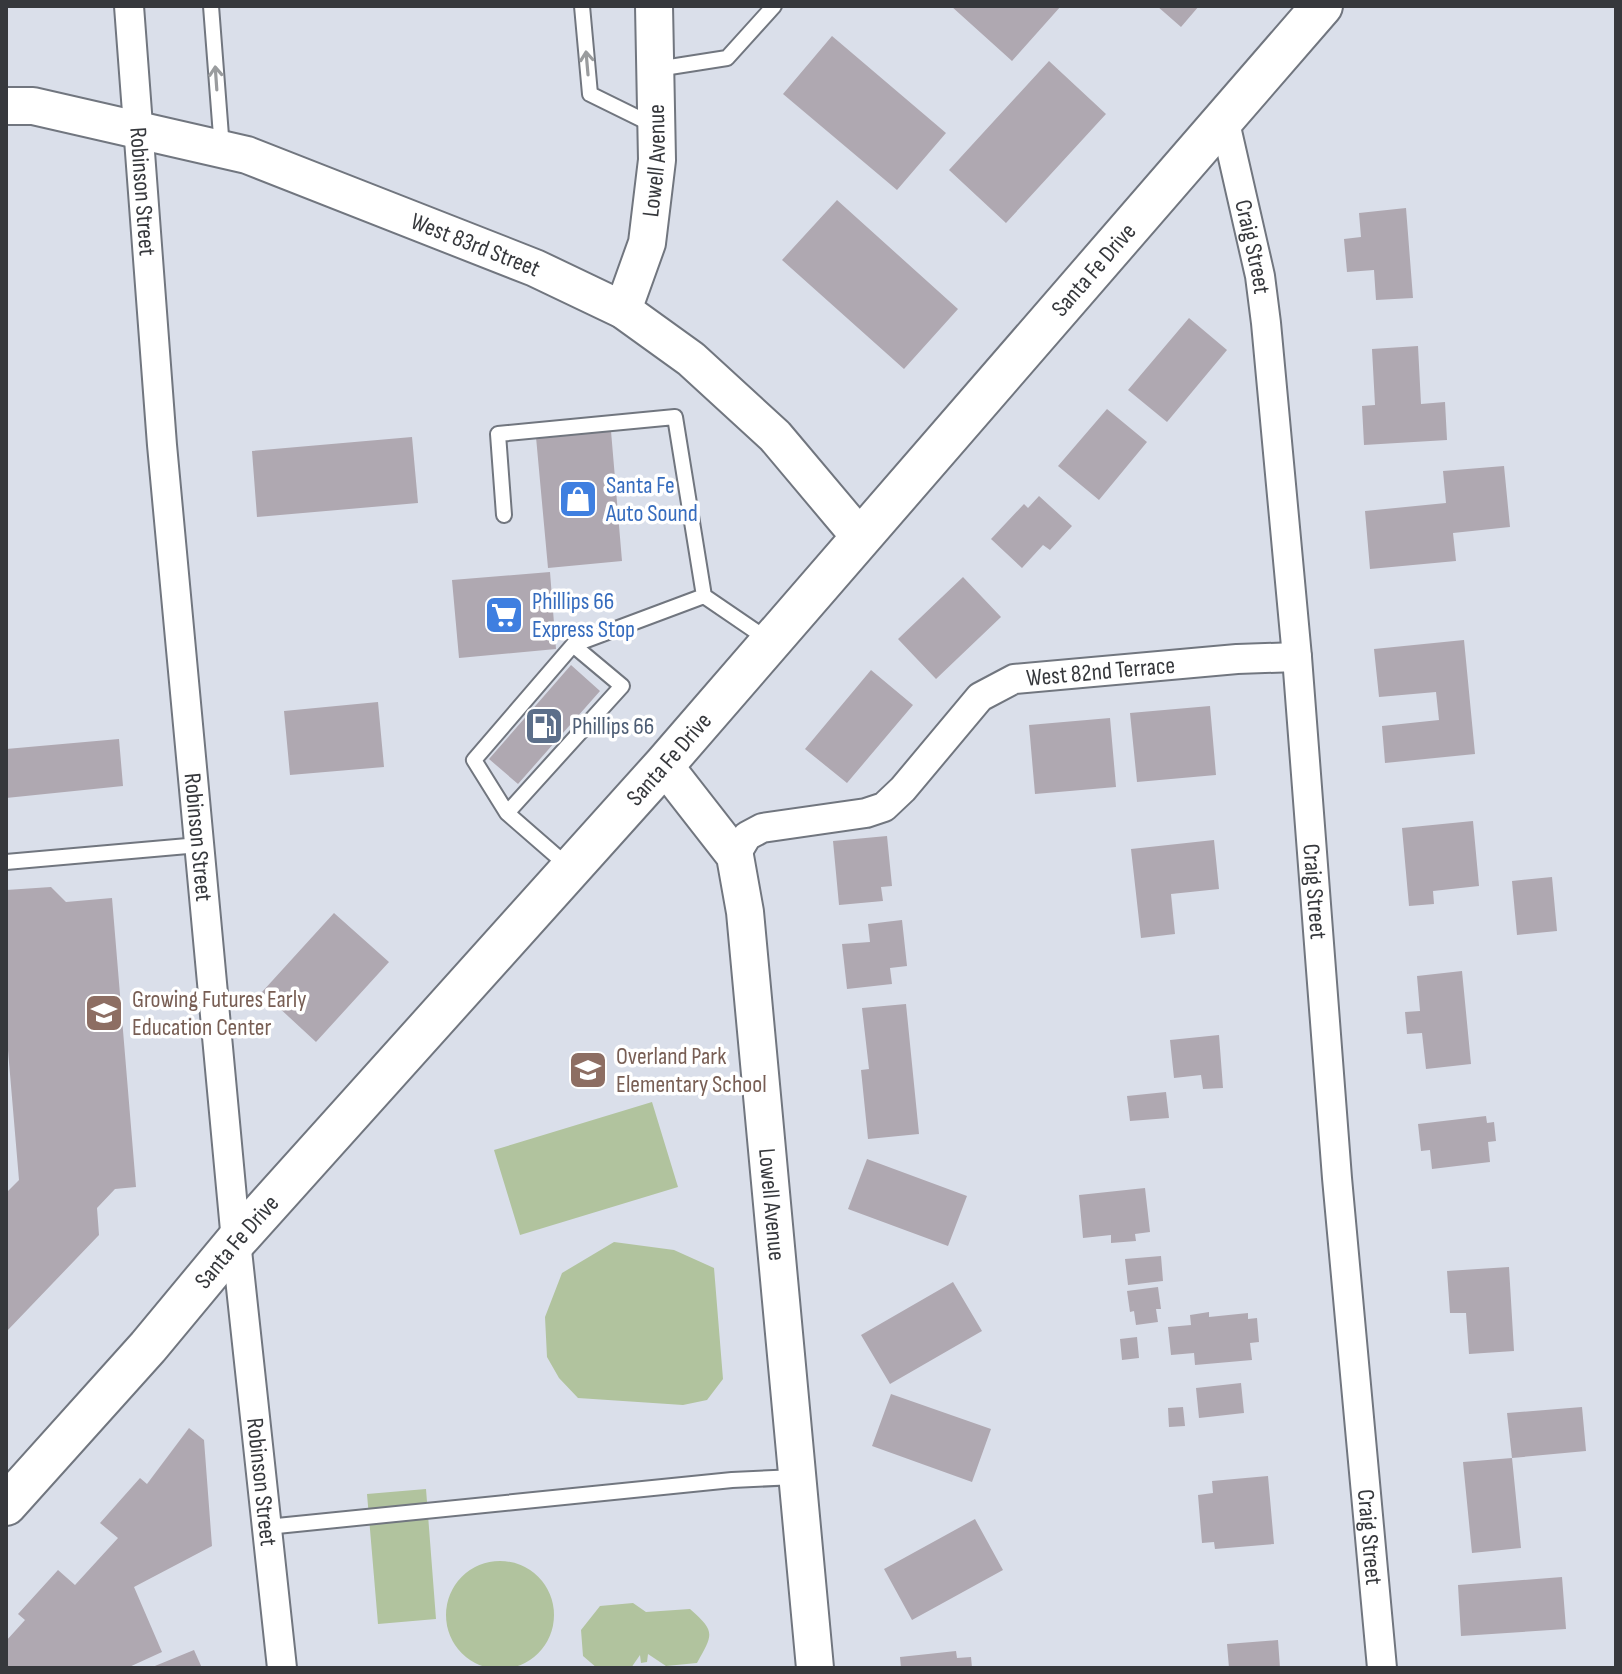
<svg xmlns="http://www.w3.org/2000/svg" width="1622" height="1674" font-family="'Sofia Sans Condensed',sans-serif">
	<rect width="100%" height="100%" fill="#dadfea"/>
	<path fill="#b1c39e" d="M 652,1102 L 678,1187 L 520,1235 L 494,1150 Z
		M 614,1242 L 674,1250 L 714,1268 L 723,1379 L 707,1400 L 683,1405 L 578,1398 L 559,1378 L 547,1357 L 545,1317 L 562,1273 Z
		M 426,1489 L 436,1619 L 378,1624 L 367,1494 Z
		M446 1615a54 54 0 1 1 108 0a54 54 0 1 1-108 0Z
		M 633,1603 L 646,1612 L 690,1609 C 716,1632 713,1634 697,1663 L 666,1666 L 648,1654 L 647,1662 L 641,1663 L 640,1655 L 631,1668 L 597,1668 L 583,1656 L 581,1630 L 600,1606 Z"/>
	<path fill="#afa8b1" d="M 951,6 L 1061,6 L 1012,61 Z
		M 1157,6 L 1199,6 L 1181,27 Z
		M 832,36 L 946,133 L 897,190 L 783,94 Z
		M 1049,61 L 1106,114 L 1006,223 L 949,170 Z
		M 837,200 L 958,309 L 904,369 L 782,260 Z
		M 1406,208 L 1413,298 L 1376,300 L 1374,270 L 1347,272 L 1344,239 L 1361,237 L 1359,213 Z
		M 1189,318 L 1227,350 L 1167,422 L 1128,390 Z
		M 1418,346 L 1421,404 L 1445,402 L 1447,440 L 1364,445 L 1362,406 L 1375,405 L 1372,349 Z
		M 1107,409 L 1147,442 L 1099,500 L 1058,466 Z
		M 611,431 L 622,561 L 548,568 L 536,437 Z
		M 412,437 L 418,503 L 257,517 L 252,451 Z
		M 1504,466 L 1510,527 L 1453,533 L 1456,561 L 1370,569 L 1365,511 L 1446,503 L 1443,471 Z
		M 1039,496 L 1072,526 L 1050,550 L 1043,545 L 1022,568 L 991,539 L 1024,504 L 1028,508 Z
		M 550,572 L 556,649 L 459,658 L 452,580 Z
		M 963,577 L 1001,617 L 936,679 L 898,639 Z
		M 1464,640 L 1475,754 L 1385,763 L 1382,726 L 1439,720 L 1436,692 L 1379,697 L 1374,649 Z
		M 571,665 L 600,691 L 518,784 L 489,759 Z
		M 871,670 L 913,705 L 847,783 L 805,749 Z
		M 378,702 L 384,767 L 290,775 L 284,711 Z
		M 1210,706 L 1216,775 L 1137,782 L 1130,713 Z
		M 1110,718 L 1116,787 L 1035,794 L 1029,725 Z
		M 119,739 L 123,786 L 6,798 L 6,749 Z
		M 1473,821 L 1479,886 L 1433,891 L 1434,904 L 1409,906 L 1402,828 Z
		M 887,836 L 892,886 L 881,887 L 883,901 L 839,905 L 833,841 Z
		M 1214,840 L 1219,889 L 1171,894 L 1175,934 L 1141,938 L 1131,849 Z
		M 1552,877 L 1557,931 L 1517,935 L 1512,881 Z
		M 51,887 L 66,902 L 112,898 L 136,1187 L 115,1189 L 97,1208 L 99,1235 L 6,1332 L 6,1193 L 19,1180 L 6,1027 L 6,890 Z
		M 334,913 L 389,962 L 316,1042 L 262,992 Z
		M 902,920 L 907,966 L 890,968 L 892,984 L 847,989 L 842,944 L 870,942 L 868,924 Z
		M 1462,971 L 1471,1064 L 1426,1069 L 1422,1033 L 1407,1034 L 1405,1012 L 1420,1011 L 1417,976 Z
		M 906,1004 L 919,1134 L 868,1139 L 861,1070 L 869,1069 L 862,1008 Z
		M 1219,1035 L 1223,1088 L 1203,1089 L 1201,1075 L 1174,1078 L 1170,1040 Z
		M 1166,1092 L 1169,1118 L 1130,1121 L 1127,1096 Z
		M 1486,1116 L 1487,1123 L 1494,1122 L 1496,1141 L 1488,1142 L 1490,1162 L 1432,1169 L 1430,1150 L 1421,1151 L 1418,1124 Z
		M 867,1159 L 967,1196 L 948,1246 L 848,1209 Z
		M 1145,1188 L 1150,1232 L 1135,1234 L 1136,1241 L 1111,1243 L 1111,1235 L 1083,1238 L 1079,1195 Z
		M 1161,1256 L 1163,1281 L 1128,1285 L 1125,1259 Z
		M 1509,1267 L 1514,1351 L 1469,1354 L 1466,1313 L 1450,1313 L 1447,1271 Z
		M 953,1282 L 982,1331 L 890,1384 L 861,1335 Z
		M 1158,1287 L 1161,1309 L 1156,1309 L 1158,1322 L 1136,1325 L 1134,1311 L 1130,1312 L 1127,1291 Z
		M 1209,1312 L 1209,1317 L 1248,1313 L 1248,1319 L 1257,1318 L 1259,1342 L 1250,1343 L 1252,1360 L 1195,1365 L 1194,1353 L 1171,1355 L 1168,1327 L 1191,1325 L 1190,1315 Z
		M 1137,1337 L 1139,1358 L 1122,1360 L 1120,1339 Z
		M 1241,1383 L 1244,1413 L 1199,1418 L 1196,1388 Z
		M 891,1394 L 991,1429 L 972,1482 L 872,1446 Z
		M 1183,1407 L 1185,1426 L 1169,1427 L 1168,1408 Z
		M 1582,1407 L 1586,1451 L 1512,1458 L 1507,1413 Z
		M 189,1428 L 204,1440 L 212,1546 L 134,1587 L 162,1652 L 127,1668 L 6,1668 L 6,1641 L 25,1620 L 18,1614 L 58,1570 L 75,1585 L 118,1538 L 100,1523 L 140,1478 L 147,1484 Z
		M 1512,1458 L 1521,1548 L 1472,1553 L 1463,1462 Z
		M 1268,1476 L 1274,1544 L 1215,1549 L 1214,1542 L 1202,1543 L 1198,1495 L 1213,1493 L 1212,1481 Z
		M 975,1519 L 1003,1570 L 912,1620 L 884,1569 Z
		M 1562,1577 L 1566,1629 L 1461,1636 L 1458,1585 Z
		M 1278,1640 L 1280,1668 L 1229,1668 L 1227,1644 Z
		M 194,1650 L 202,1668 L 150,1668 Z
		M 956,1651 L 957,1658 L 971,1657 L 972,1668 L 901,1668 L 900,1657 Z"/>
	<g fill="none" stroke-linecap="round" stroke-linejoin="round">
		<defs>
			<path id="service" d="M 211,6 L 222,149
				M 582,6 L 590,94 L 653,125
				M 657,69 L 727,58 L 774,6
				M 504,515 L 498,434 L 675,417 L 704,596 L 770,641
				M 507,813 L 622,686 L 573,645
				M 6,862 L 199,845
				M 569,867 L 507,813 L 474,760 L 573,645 L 704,596
				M 267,1527 L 732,1480 L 797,1477"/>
			<g id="minor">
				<path id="s1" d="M 129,6 L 162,445 L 236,1241 L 282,1668"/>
				<path id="s2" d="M 1224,118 L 1260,276 L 1266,323 L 1297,657 L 1337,1178 L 1382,1668"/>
				<path id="s3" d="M 735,856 L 747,836 L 762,828 L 866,813 L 884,807 L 903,789 L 980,697 L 1014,679 L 1237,659 L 1297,657"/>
			</g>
			<g id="tertiary">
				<path id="s4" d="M 6,106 L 33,106 L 247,155 L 535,268 L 623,310 L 691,359 L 775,436 L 860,537"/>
				<path id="s5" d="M 623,310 L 647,243 L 657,160 L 654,6"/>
				<path id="s6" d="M 664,765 L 735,856 L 745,912 L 815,1668"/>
			</g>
			<g id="secondary">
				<path id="s7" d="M 6,1505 L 148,1347 L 236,1241 L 664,765 L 1322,6"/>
			</g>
		</defs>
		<use href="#service" stroke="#71767f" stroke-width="18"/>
		<use href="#minor" stroke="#71767f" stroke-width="32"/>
		<use href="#tertiary" stroke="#71767f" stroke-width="40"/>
		<use href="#secondary" stroke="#71767f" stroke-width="44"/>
		<use href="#service" stroke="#fff" stroke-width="14"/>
		<use href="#minor" stroke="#fff" stroke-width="28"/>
		<use href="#tertiary" stroke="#fff" stroke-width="36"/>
		<use href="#secondary" stroke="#fff" stroke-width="40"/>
	</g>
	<defs><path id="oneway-shaft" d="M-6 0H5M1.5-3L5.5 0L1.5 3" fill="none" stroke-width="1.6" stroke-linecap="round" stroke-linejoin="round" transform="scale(2)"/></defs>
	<g stroke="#9a9c9e">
		<use href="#oneway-shaft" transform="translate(587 63) rotate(-95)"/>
		<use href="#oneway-shaft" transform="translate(216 78) rotate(-94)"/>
	</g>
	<defs>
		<symbol id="shop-square" viewBox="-11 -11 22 22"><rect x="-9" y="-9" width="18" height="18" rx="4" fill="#3f7fe0" stroke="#fff"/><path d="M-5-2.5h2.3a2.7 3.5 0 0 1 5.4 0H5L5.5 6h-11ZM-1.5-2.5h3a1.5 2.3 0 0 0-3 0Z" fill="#fff"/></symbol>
		<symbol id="supermarket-square" viewBox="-11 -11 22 22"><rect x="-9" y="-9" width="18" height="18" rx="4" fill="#3f7fe0" stroke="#fff"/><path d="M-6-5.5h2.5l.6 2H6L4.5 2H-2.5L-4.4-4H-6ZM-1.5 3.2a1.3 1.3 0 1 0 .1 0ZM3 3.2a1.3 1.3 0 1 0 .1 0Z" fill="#fff"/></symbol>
		<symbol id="fuel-square" viewBox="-11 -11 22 22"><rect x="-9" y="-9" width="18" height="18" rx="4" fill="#5c6f8a" stroke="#fff"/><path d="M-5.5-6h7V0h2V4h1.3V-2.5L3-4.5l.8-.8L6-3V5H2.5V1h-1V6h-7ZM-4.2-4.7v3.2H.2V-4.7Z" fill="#fff"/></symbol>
		<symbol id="school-square" viewBox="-11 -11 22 22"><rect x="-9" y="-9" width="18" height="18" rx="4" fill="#8d6e63" stroke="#fff"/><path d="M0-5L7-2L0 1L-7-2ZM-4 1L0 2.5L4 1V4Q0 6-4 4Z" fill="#fff"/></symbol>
	</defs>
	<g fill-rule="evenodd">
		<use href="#shop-square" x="556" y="477" width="44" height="44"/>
		<use href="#supermarket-square" x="482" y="593" width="44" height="44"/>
		<use href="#fuel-square" x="522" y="704" width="44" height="44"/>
		<use href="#school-square" x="82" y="991" width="44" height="44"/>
		<use href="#school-square" x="566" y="1048" width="44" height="44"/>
	</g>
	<g text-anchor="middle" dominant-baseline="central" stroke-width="7" stroke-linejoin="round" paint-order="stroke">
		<g font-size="24" fill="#36383c" stroke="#fff">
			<text stroke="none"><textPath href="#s5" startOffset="154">Lowell Avenue</textPath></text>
			<text stroke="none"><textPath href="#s1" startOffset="186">Robinson Street</textPath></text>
			<text stroke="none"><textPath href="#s4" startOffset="492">West 83rd Street</textPath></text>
			<text stroke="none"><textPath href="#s2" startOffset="132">Craig Street</textPath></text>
			<text stroke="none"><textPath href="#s7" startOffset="1646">Santa Fe Drive</textPath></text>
			<text stroke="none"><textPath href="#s3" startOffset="436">West 82nd Terrace</textPath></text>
			<text stroke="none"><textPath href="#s7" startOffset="998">Santa Fe Drive</textPath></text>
			<text stroke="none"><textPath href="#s1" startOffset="834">Robinson Street</textPath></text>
			<text stroke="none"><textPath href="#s2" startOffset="780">Craig Street</textPath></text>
			<text stroke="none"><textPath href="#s6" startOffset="466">Lowell Avenue</textPath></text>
			<text stroke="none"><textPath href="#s7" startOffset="350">Santa Fe Drive</textPath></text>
			<text stroke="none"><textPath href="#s1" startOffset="1482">Robinson Street</textPath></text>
			<text stroke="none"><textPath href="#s2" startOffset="1428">Craig Street</textPath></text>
		</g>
		<g font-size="24" fill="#366cbe" stroke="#fff" text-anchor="start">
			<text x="606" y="485">Santa Fe<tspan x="606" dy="28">Auto Sound</tspan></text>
			<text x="532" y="601">Phillips 66<tspan x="532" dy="28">Express Stop</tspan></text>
		</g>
		<g font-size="24" fill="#4e5e75" stroke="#fff" text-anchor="start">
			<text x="572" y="726">Phillips 66</text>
		</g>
		<g font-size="24" fill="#785e54" stroke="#fff" text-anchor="start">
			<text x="132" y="999">Growing Futures Early<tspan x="132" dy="28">Education Center</tspan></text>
			<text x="616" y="1056">Overland Park<tspan x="616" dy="28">Elementary School</tspan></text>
		</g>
	</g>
	<rect width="1622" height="1674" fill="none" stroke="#36383c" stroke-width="16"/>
</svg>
